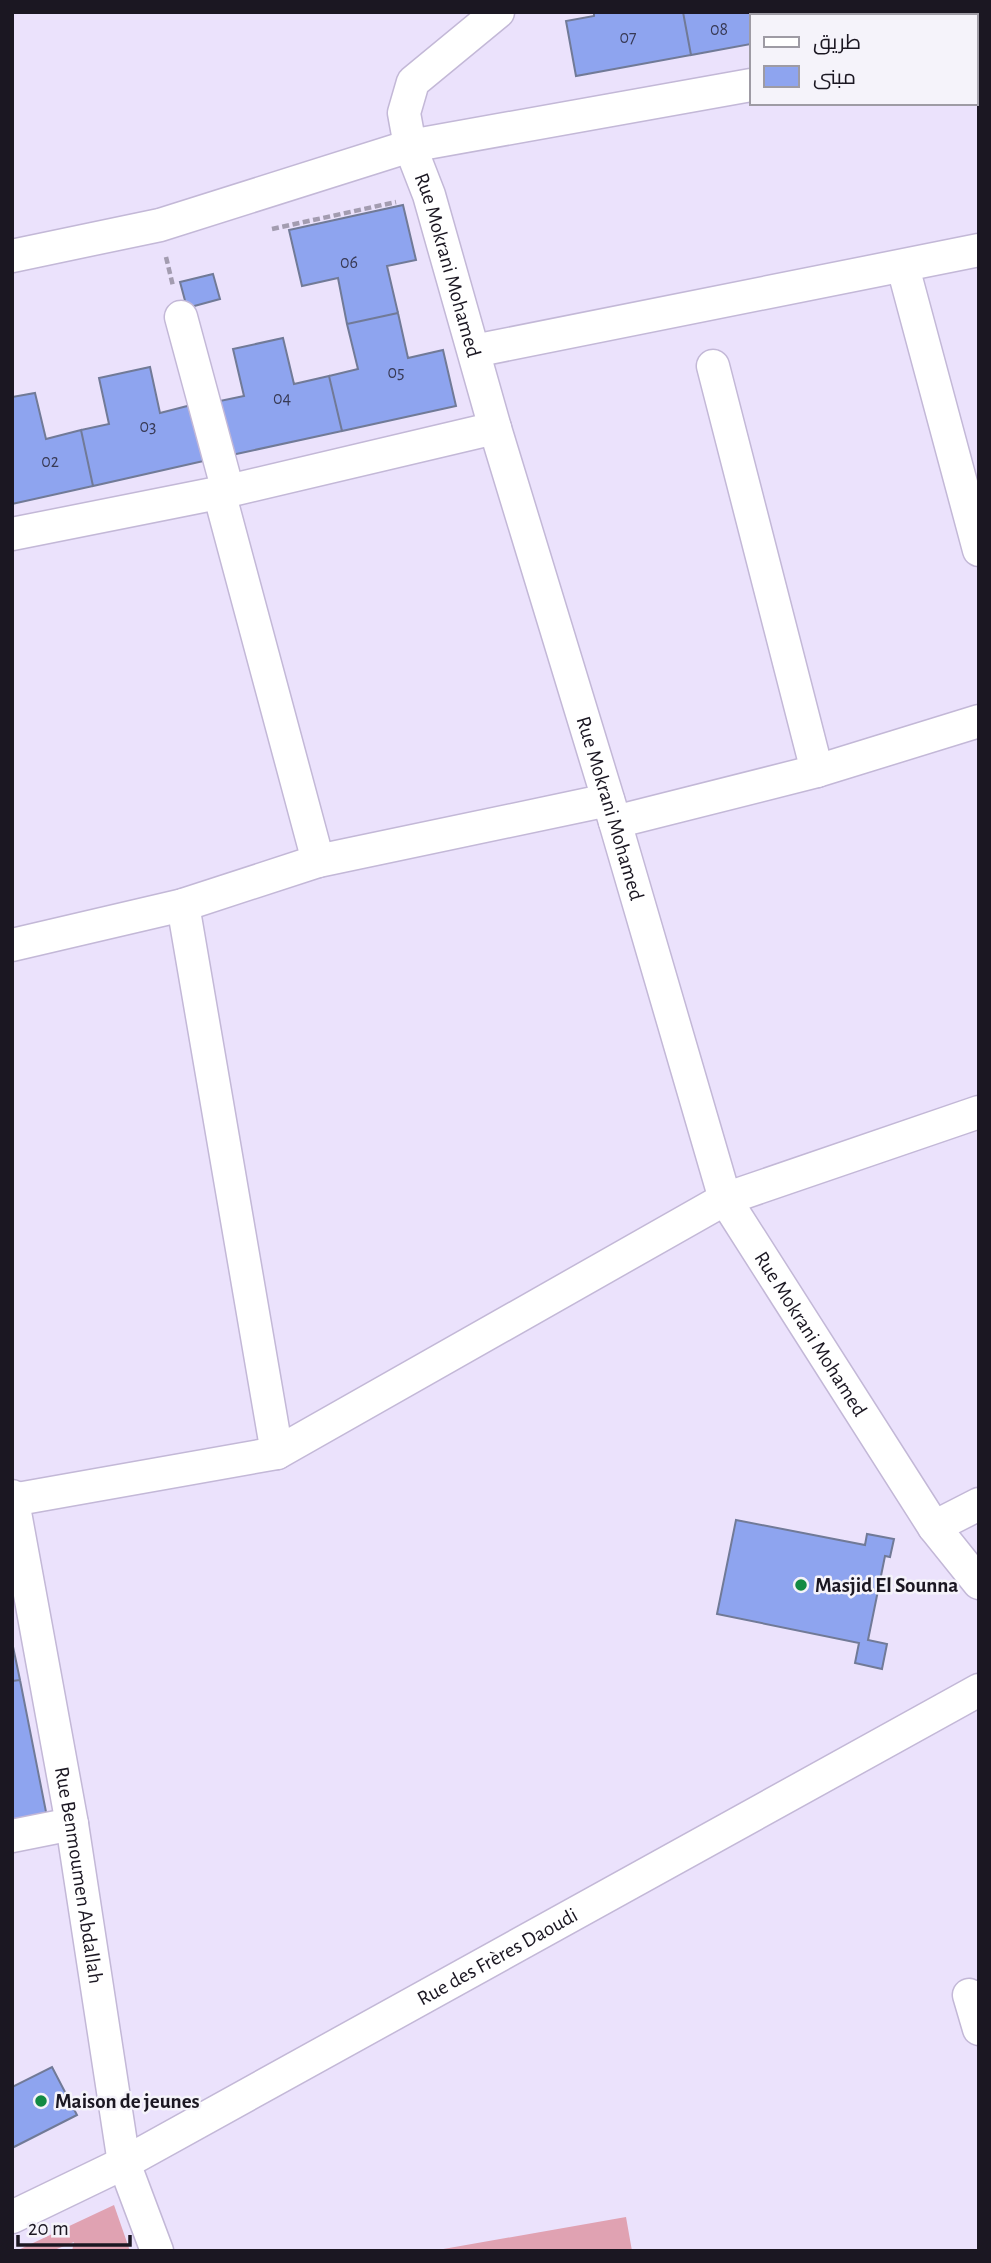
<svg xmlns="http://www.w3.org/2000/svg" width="991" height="2263" font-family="'Alegreya Sans',Cairo,sans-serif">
	<rect width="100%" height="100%" fill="#ebe2fc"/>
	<path fill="#e0a2b2" d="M 114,2205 L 130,2251 L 72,2251 L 74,2242 L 52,2251 L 16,2251 Z
		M 626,2217 L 632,2251 L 432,2251 Z"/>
	<path fill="#8ea4ef" stroke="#717a97" stroke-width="2" d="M 594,12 L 683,12 L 691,55 L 576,76 L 566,21 L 594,16 Z
		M 683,12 L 797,12 L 798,16 L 751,16 L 751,44 L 691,55 Z
		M 797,12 L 916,12 L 916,14 L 798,16 Z
		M 403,205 L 416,260 L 387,266 L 398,313 L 347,324 L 338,278 L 302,286 L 289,230 Z
		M 213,274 L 220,299 L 187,308 L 180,282 Z
		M 398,313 L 408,358 L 443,350 L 456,406 L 342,431 L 329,376 L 358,369 L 347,324 Z
		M 283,338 L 294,384 L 329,376 L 342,431 L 227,456 L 215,402 L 244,396 L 233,349 Z
		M 150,367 L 160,413 L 195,404 L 208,460 L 93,486 L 81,430 L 109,424 L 99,378 Z
		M 35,393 L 46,439 L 81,430 L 93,486 L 12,504 L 12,397 Z
		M 736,1520 L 865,1545 L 867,1534 L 894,1539 L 890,1557 L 885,1556 L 868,1640 L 887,1644 L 882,1669 L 855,1663 L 859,1643 L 717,1614 Z
		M 12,1642 L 20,1680 L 12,1681 Z
		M 20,1680 L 47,1817 L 12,1823 L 12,1681 Z
		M 52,2067 L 77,2115 L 12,2148 L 12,2087 Z"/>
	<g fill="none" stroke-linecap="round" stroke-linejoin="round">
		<defs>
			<g id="street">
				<path id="s1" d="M 498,12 L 413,82 L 404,113 L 410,146 L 429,195 L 495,428 L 615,822 L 725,1199 L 934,1527 L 979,1583"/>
				<path d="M 975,41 L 979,40"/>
				<path d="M 12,256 L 160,225 L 410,146 L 751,85"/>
				<path d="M 903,267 L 979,550"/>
				<path d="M 181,317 L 228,491"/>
				<path d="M 474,351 L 979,250"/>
				<path d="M 713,366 L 817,771"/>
				<path d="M 219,492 L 318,861"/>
				<path d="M 12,534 L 228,491 L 495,428"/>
				<path d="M 615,822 L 817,771 L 979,721"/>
				<path d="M 183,905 L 277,1453"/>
				<path d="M 12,945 L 183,905 L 318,861 L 608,800"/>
				<path id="s2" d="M 12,1496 L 72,1824 L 124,2163 L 157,2251"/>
				<path d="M 12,1500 L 277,1453 L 725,1199 L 979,1112"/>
				<path d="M 934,1527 L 979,1504"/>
				<path d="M 12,1836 L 72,1824"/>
				<path d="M 969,1995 L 979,2029"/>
				<path id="s3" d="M 12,2217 L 124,2163 L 979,1690"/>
			</g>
		</defs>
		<use href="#street" stroke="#c3b8d7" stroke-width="35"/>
		<path stroke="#a39cb0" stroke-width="4.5" stroke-dasharray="7 3.5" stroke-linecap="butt" d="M 272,229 L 396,202
			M 166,257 L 173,286"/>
		<use href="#street" stroke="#fff" stroke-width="32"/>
	</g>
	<g fill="#138a44" stroke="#f5f3fa" stroke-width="2.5">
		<circle cx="801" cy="1585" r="7"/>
		<circle cx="41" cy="2101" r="7"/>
	</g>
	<g text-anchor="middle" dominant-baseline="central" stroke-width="5" stroke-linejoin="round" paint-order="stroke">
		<g font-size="18" fill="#383a55">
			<text x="719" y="30">08</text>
			<text x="628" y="38">07</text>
			<text x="349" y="263">06</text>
			<text x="396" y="373">05</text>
			<text x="282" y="399">04</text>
			<text x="148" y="427">03</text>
			<text x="50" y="462">02</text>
		</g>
		<g font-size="21" fill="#1b1722" stroke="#f5f3fa">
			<text stroke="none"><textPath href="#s1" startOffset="301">Rue Mokrani Mohamed</textPath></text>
			<text stroke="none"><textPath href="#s1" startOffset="868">Rue Mokrani Mohamed</textPath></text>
			<text stroke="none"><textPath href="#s1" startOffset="1435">Rue Mokrani Mohamed</textPath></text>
			<text stroke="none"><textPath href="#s2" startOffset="385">Rue Benmoumen Abdallah</textPath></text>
			<text stroke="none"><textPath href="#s3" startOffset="551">Rue des Frères Daoudi</textPath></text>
		</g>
		<g font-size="21" font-weight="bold" fill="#1b1722" stroke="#f5f3fa" text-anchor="start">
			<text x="815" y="1585">Masjid El Sounna</text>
			<text x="55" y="2101">Maison de jeunes</text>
		</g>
	</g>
	<rect width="991" height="2263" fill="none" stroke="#1b1722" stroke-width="28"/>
	<rect x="750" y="14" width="228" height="91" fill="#f5f3fa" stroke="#9e9ba4" stroke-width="2"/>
	<rect x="764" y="37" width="35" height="10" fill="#ffffff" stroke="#9e9ba4" stroke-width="2"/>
	<text x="813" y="49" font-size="21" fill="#1b1722">طريق</text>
	<rect x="764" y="66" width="35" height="21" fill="#8ea4ef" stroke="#9e9ba4" stroke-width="2"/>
	<text x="813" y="84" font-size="21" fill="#1b1722">مبنى</text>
	<path d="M18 2235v10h112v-10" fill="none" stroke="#1b1722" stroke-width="3.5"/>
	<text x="28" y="2235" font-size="21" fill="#1b1722" stroke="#f5f3fa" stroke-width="5" paint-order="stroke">20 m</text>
</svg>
